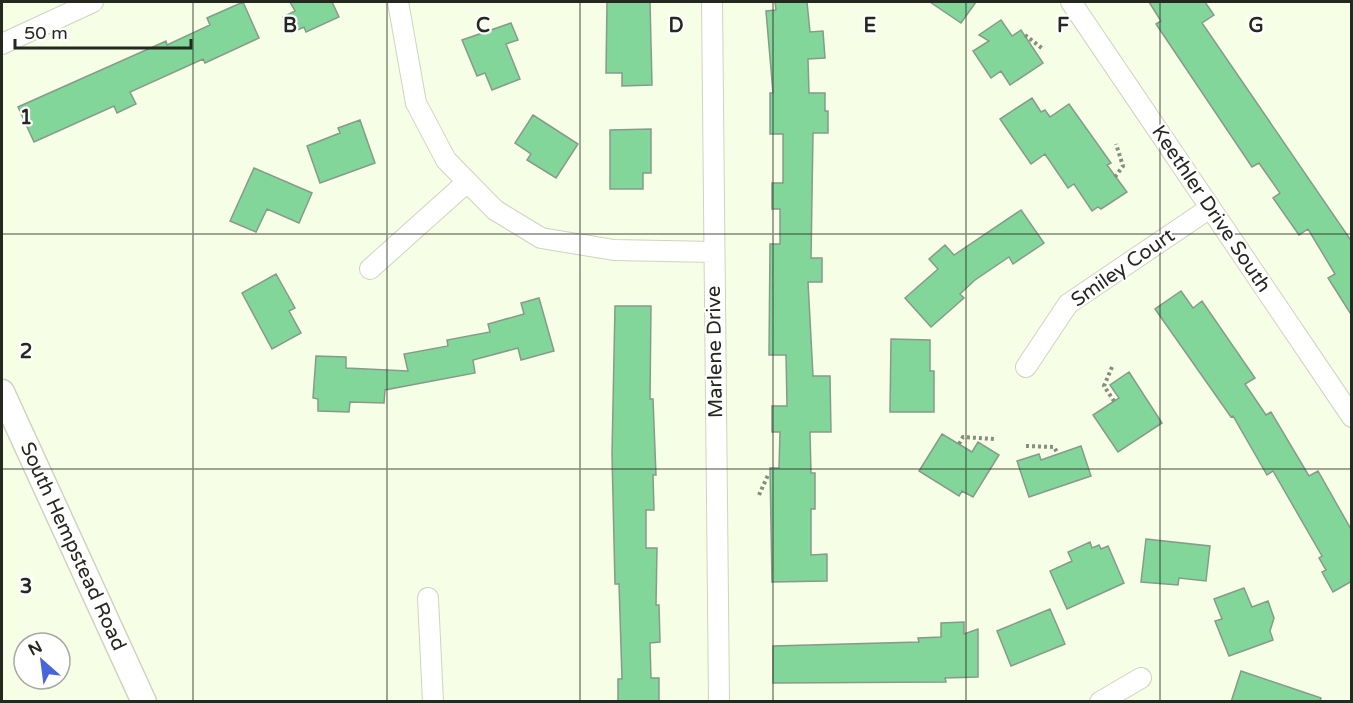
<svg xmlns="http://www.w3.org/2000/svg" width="1353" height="703" font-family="'Varela Round',sans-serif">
	<rect width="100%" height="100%" fill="#f6fee6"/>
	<path fill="#82d699" stroke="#879b8b" stroke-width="1.5" d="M 243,2 L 259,38 L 205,63 L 203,59 L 130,92 L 136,104 L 117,113 L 114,106 L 34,142 L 18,107 L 166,41 L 167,45 L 210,25 L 207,18 Z
		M 290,2 L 332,2 L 339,17 L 306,32 L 304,27 L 291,33 L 283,17 L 295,11 Z
		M 607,2 L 650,2 L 652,85 L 622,86 L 622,73 L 606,73 Z
		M 775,2 L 807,2 L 810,32 L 823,31 L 825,58 L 808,59 L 809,93 L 825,93 L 825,111 L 828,111 L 828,133 L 813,133 L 811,258 L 822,258 L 822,282 L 808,282 L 813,376 L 830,376 L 831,432 L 810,432 L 811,473 L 815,473 L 815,509 L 811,509 L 811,555 L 827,554 L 827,581 L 772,582 L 770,468 L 779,468 L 780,432 L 772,432 L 772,406 L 787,406 L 786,355 L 769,355 L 770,244 L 780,244 L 780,209 L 772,209 L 772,183 L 783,183 L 783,134 L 770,134 L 770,93 L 773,93 L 766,11 L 776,10 Z
		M 930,2 L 976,2 L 961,23 Z
		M 1149,2 L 1205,2 L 1214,15 L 1202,23 L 1352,242 L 1352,316 L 1328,278 L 1335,274 L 1308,229 L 1299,235 L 1273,198 L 1280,193 L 1259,163 L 1252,167 L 1156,24 L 1161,21 Z
		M 1001,20 L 1012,36 L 1021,30 L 1043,63 L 1010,85 L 1001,71 L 991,78 L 973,51 L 989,41 L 979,35 Z
		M 511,23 L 518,40 L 506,44 L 520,79 L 492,90 L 485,73 L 477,76 L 462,40 Z
		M 1032,98 L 1041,112 L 1045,110 L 1050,117 L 1069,104 L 1111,163 L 1107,165 L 1127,192 L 1101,209 L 1098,207 L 1092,211 L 1074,184 L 1068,188 L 1045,154 L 1031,164 L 1000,119 Z
		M 533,115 L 578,144 L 556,178 L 527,160 L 531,154 L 515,143 Z
		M 360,120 L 375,163 L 320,183 L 307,146 L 340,133 L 338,128 Z
		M 651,129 L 651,173 L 643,173 L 643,189 L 610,189 L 610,130 Z
		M 254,168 L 312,193 L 299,223 L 267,209 L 256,232 L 230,221 Z
		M 1021,210 L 1044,243 L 1013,264 L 1009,257 L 975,280 L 960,294 L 964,298 L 931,327 L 905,298 L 938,269 L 929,259 L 945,245 L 954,255 Z
		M 276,274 L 295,308 L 289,311 L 301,333 L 272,349 L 242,293 Z
		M 1181,291 L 1193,308 L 1202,301 L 1255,378 L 1245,384 L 1266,415 L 1271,412 L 1309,476 L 1318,471 L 1352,531 L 1352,581 L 1333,592 L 1322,572 L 1326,570 L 1319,558 L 1322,556 L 1273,471 L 1267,475 L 1233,416 L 1231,417 L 1155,309 Z
		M 539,298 L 554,351 L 521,360 L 518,348 L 473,360 L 475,373 L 385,390 L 384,403 L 350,402 L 349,412 L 318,411 L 318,399 L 313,398 L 316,356 L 346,357 L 346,368 L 408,371 L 404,354 L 448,346 L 447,340 L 490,332 L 488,324 L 524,314 L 521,303 Z
		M 615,306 L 651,306 L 650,399 L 653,399 L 656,475 L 653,475 L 654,510 L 646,510 L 646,548 L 657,548 L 656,605 L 659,605 L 660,642 L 650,643 L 651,678 L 659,678 L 659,702 L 618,702 L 618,679 L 622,679 L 619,584 L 615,584 L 612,454 Z
		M 891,339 L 930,340 L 930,371 L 934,371 L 934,412 L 890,412 Z
		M 1129,372 L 1162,423 L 1118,452 L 1093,415 L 1119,398 L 1110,385 Z
		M 942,434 L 972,452 L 978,442 L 999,455 L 973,497 L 962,491 L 959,496 L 919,471 Z
		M 1081,446 L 1091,476 L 1029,497 L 1017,461 L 1039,454 L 1041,460 Z
		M 1146,539 L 1210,546 L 1206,581 L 1179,578 L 1178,585 L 1141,582 Z
		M 1090,542 L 1092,548 L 1099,545 L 1101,549 L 1108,546 L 1124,583 L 1067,609 L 1050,571 L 1072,561 L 1068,552 Z
		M 1244,588 L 1252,607 L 1268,601 L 1274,618 L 1270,631 L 1273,640 L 1229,656 L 1215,621 L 1222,619 L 1214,599 Z
		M 1050,609 L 1065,644 L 1011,666 L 997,631 Z
		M 964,622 L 964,634 L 978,629 L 978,677 L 945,678 L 946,682 L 773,683 L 773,646 L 919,642 L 918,638 L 941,637 L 941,623 Z
		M 1241,671 L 1321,698 L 1320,702 L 1231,702 Z"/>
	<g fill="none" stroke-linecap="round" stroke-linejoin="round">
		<defs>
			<path id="minor" d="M 398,2 L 416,103 L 446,160 L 495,210 L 541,238 L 614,250 L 714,252
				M 712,2 L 719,702
				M 1071,2 L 1352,417
				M 2,44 L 93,2
				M 370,269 L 466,183
				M 1026,367 L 1068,304 L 1210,208
				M 428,598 L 433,702
				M 1100,702 L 1141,678"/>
			<g id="tertiary">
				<path id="s1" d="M 2,392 L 144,702"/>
			</g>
		</defs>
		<use href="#minor" stroke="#cdd5be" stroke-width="22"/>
		<use href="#tertiary" stroke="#cdd5be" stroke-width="27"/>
		<path stroke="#888d7d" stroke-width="4" stroke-dasharray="3 3" stroke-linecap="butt" d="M 1025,35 L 1043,49
			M 1115,177 L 1123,166 L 1116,144
			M 1112,367 L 1104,386 L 1114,401
			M 959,444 L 963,437 L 994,439
			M 1026,446 L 1054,447 L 1058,454
			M 759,495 L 768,475 L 770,475"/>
		<use href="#minor" stroke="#fff" stroke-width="20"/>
		<use href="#tertiary" stroke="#fff" stroke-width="24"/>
	</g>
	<path fill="none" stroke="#25281f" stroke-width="1.5" stroke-opacity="0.55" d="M 193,2 L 193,702M 387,2 L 387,702M 580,2 L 580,702M 773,2 L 773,702M 966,2 L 966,702M 1160,2 L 1160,702M 2,234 L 1352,234M 2,469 L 1352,469"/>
	<g text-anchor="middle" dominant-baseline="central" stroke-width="4.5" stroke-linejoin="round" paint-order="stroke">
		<g font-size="20" fill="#25281f" stroke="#fff">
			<text transform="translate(1211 209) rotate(56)">Keethler Drive South</text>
			<text transform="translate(1123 268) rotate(-35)">Smiley Court</text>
			<text transform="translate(715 352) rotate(-91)">Marlene Drive</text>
			<text stroke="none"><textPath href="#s1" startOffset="170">South Hempstead Road</textPath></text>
		</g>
	</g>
	<g font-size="20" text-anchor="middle" font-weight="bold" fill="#25281f" stroke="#fff" stroke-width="4.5" stroke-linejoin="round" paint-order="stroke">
		<text x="290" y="32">B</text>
		<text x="483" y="32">C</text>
		<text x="676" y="32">D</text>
		<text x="870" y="32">E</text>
		<text x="1063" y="32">F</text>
		<text x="1256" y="32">G</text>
		<text x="26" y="124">1</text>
		<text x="26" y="358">2</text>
		<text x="26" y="593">3</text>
	</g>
	<rect width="1353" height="703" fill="none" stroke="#25281f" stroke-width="6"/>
	<g transform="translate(42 661) rotate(332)"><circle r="28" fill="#ffffff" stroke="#a8a9a5" stroke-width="1.5"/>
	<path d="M0-4.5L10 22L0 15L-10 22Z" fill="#4865d9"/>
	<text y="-9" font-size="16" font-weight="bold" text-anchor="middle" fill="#25281f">N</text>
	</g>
	<path d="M15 39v9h176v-9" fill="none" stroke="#25281f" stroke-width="3"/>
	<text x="24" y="39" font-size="18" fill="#25281f" stroke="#ffffff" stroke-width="4.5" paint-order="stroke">50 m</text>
</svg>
